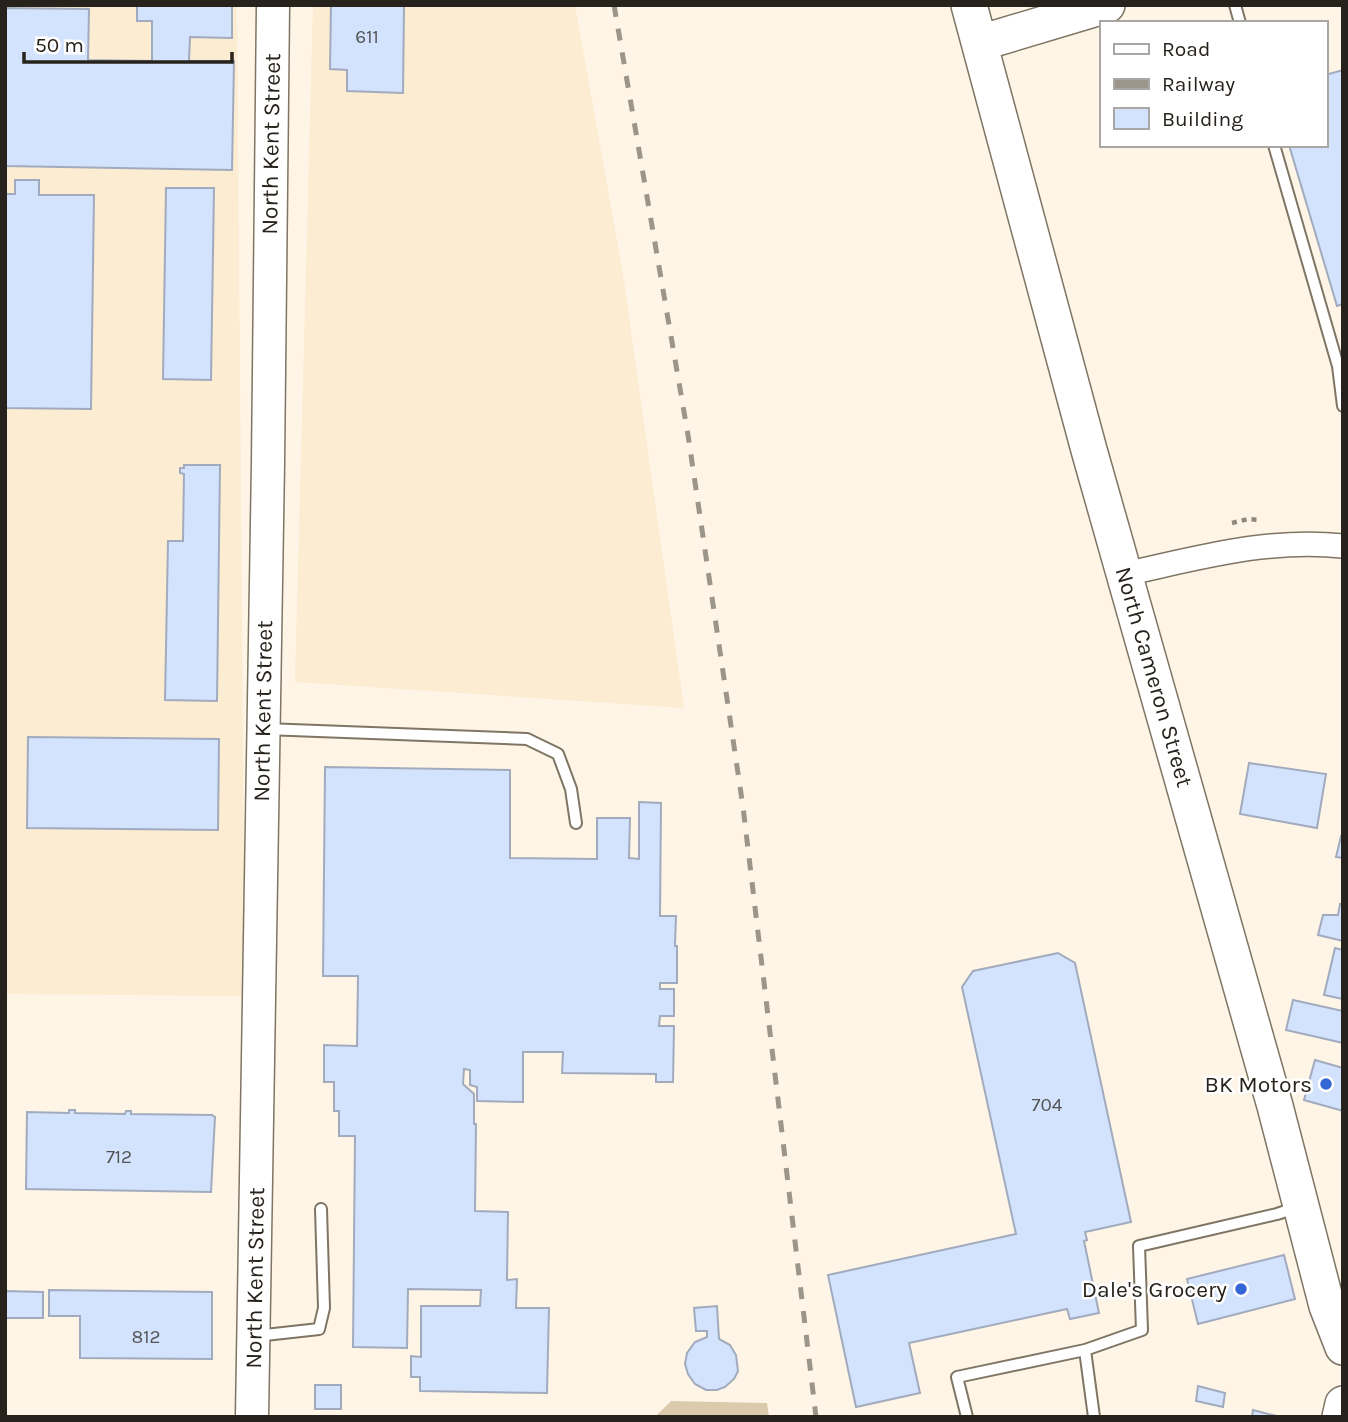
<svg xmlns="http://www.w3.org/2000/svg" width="1348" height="1422" font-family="Karla,sans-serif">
	<rect width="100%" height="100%" fill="#fef5e6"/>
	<path fill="#fbecd2" d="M 5,5 L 237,5 L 245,996 L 5,994 Z
		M 313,5 L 575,5 L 623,274 L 684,708 L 295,682 Z"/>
	<path fill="#dbcaac" d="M 671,1401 L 767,1403 L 769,1417 L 655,1417 Z"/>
	<path fill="#d3e2fd" stroke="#a1abbd" stroke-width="2" d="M 137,5 L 232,5 L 232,38 L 190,37 L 189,61 L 234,61 L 232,170 L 5,166 L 5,8 L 89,9 L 88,60 L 152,61 L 152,21 L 137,21 Z
		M 331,5 L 404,5 L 403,93 L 347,91 L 347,70 L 330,69 Z
		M 1343,70 L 1343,304 L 1337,306 L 1289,145 L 1325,145 L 1325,75 Z
		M 15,180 L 39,180 L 39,195 L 94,195 L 91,409 L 5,408 L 5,194 L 15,194 Z
		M 166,188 L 214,188 L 211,380 L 163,379 Z
		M 184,465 L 220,465 L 217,701 L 165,700 L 168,541 L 183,541 L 184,474 L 180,473 L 180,468 L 184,468 Z
		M 28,737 L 219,739 L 218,830 L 27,828 Z
		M 1249,763 L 1326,774 L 1317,828 L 1240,814 Z
		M 325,767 L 510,770 L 510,858 L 597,859 L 597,818 L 630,818 L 629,858 L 639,859 L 639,802 L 661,803 L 660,916 L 676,916 L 675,946 L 677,946 L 677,983 L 660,983 L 660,989 L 674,989 L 674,1016 L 660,1016 L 659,1026 L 674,1026 L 673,1082 L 656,1082 L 656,1074 L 562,1073 L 563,1052 L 523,1052 L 523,1102 L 477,1101 L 477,1087 L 470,1085 L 470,1070 L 464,1069 L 463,1084 L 474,1094 L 474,1124 L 476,1124 L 475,1211 L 508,1212 L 507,1280 L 517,1279 L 516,1308 L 549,1308 L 547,1393 L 420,1391 L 420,1377 L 411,1377 L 411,1356 L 421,1357 L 421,1306 L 480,1306 L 481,1290 L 408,1289 L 407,1348 L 353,1347 L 355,1136 L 339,1136 L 339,1111 L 334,1111 L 334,1082 L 324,1082 L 324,1045 L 357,1046 L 358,976 L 323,976 Z
		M 1341,836 L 1343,836 L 1343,858 L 1336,857 Z
		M 1340,904 L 1343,905 L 1343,941 L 1318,935 L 1323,915 L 1338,915 Z
		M 1335,948 L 1343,950 L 1343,999 L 1324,995 Z
		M 1058,953 L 1075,963 L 1131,1222 L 1085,1232 L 1087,1240 L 1084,1241 L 1099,1313 L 1070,1319 L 1067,1309 L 909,1343 L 920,1393 L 856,1407 L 828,1275 L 1016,1234 L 962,987 L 973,971 Z
		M 1293,1000 L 1343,1011 L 1343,1043 L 1286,1030 Z
		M 1315,1060 L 1343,1068 L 1343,1111 L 1304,1100 Z
		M 69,1110 L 75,1110 L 75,1113 L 125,1114 L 126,1111 L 131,1111 L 131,1114 L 212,1115 L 215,1117 L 211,1192 L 26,1189 L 27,1112 L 69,1113 Z
		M 1284,1255 L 1295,1299 L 1198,1324 L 1187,1279 Z
		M 49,1290 L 212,1292 L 212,1359 L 80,1358 L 80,1316 L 49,1316 Z
		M 5,1291 L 43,1292 L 43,1318 L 5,1318 Z
		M 717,1306 L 719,1339 L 730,1345 L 736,1355 L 738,1371 L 734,1379 L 725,1387 L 717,1390 L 706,1390 L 695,1384 L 688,1374 L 685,1364 L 687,1353 L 695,1342 L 707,1337 L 707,1331 L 696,1331 L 694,1308 Z
		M 315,1385 L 341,1385 L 341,1409 L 315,1409 Z
		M 1198,1386 L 1225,1393 L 1223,1407 L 1196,1401 Z
		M 1253,1410 L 1280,1417 L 1252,1417 Z"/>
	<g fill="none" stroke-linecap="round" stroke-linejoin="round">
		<defs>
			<path id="lane" d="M 1235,5 L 1240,23
				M 1274,145 L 1338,366 L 1343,406
				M 265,729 L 527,739 L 558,754 L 571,789 L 576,823
				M 256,1336 L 319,1329 L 324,1308 L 321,1209
				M 1085,1350 L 1094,1417
				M 967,1417 L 957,1377 L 1085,1350 L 1142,1330 L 1139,1246 L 1277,1214 L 1295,1208"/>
			<path id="street" d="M 1125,574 C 1199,558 1267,538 1343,546"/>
			<path id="secondary" d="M 252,1417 L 268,463 L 273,5"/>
			<path id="primary" d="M 969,5 L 1089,450 L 1275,1106 L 1327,1306 L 1343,1347
				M 980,43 L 1107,5
				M 1340,1417 L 1343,1404"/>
		</defs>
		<use href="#lane" stroke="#7f7564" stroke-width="14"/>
		<use href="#street" stroke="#7f7564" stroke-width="26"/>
		<use href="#secondary" stroke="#7f7564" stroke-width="35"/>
		<use href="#primary" stroke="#7f7564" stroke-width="38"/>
		<path stroke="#8f887e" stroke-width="4.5" stroke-dasharray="5 5" stroke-linecap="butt" d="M 1232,523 L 1248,519 L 1261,520"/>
		<use href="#lane" stroke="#fff" stroke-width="10"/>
		<use href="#street" stroke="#fff" stroke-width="23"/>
		<use href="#secondary" stroke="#fff" stroke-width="32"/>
		<use href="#primary" stroke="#fff" stroke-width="35"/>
		<path stroke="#9c958a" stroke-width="5" stroke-dasharray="12 12" stroke-linecap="butt" d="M 614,5 L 688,435 L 743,807 L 816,1417"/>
	</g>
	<g fill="#3466d6" stroke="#fff" stroke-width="2.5">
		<circle cx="1326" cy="1084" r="7"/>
		<circle cx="1241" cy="1289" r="7"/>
	</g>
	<g text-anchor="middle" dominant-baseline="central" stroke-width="5" stroke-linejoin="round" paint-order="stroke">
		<g font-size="19" fill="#525354">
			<text x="367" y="37">611</text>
			<text x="1047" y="1105">704</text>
			<text x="119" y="1157">712</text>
			<text x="146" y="1337">812</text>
		</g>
		<g font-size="23" fill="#27231c" stroke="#fff">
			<text transform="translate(271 144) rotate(-89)">North Kent Street</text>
			<text transform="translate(1154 677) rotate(74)">North Cameron Street</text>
			<text transform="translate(263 711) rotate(-89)">North Kent Street</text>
			<text transform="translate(255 1278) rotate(-89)">North Kent Street</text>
		</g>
		<g font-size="23" fill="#27231c" stroke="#fff" text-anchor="end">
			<text x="1312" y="1084">BK Motors</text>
			<text x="1227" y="1289">Dale's Grocery</text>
		</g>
	</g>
	<rect width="1348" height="1422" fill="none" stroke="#27231c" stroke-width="14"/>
	<rect x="1100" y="21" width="228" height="126" fill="#ffffff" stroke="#a9a7a4" stroke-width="2"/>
	<rect x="1114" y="44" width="35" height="10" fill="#ffffff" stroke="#a9a7a4" stroke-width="2"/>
	<text x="1162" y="56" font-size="21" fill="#27231c">Road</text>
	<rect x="1114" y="79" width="35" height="10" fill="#9c958a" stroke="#a9a7a4" stroke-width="2"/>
	<text x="1162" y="91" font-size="21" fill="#27231c">Railway</text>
	<rect x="1114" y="108" width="35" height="21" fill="#d3e2fd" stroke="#a9a7a4" stroke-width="2"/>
	<text x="1162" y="126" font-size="21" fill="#27231c">Building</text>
	<path d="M24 52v10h208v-10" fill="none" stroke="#27231c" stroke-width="3.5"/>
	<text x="35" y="52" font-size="21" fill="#27231c" stroke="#ffffff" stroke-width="5" paint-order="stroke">50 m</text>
</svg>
